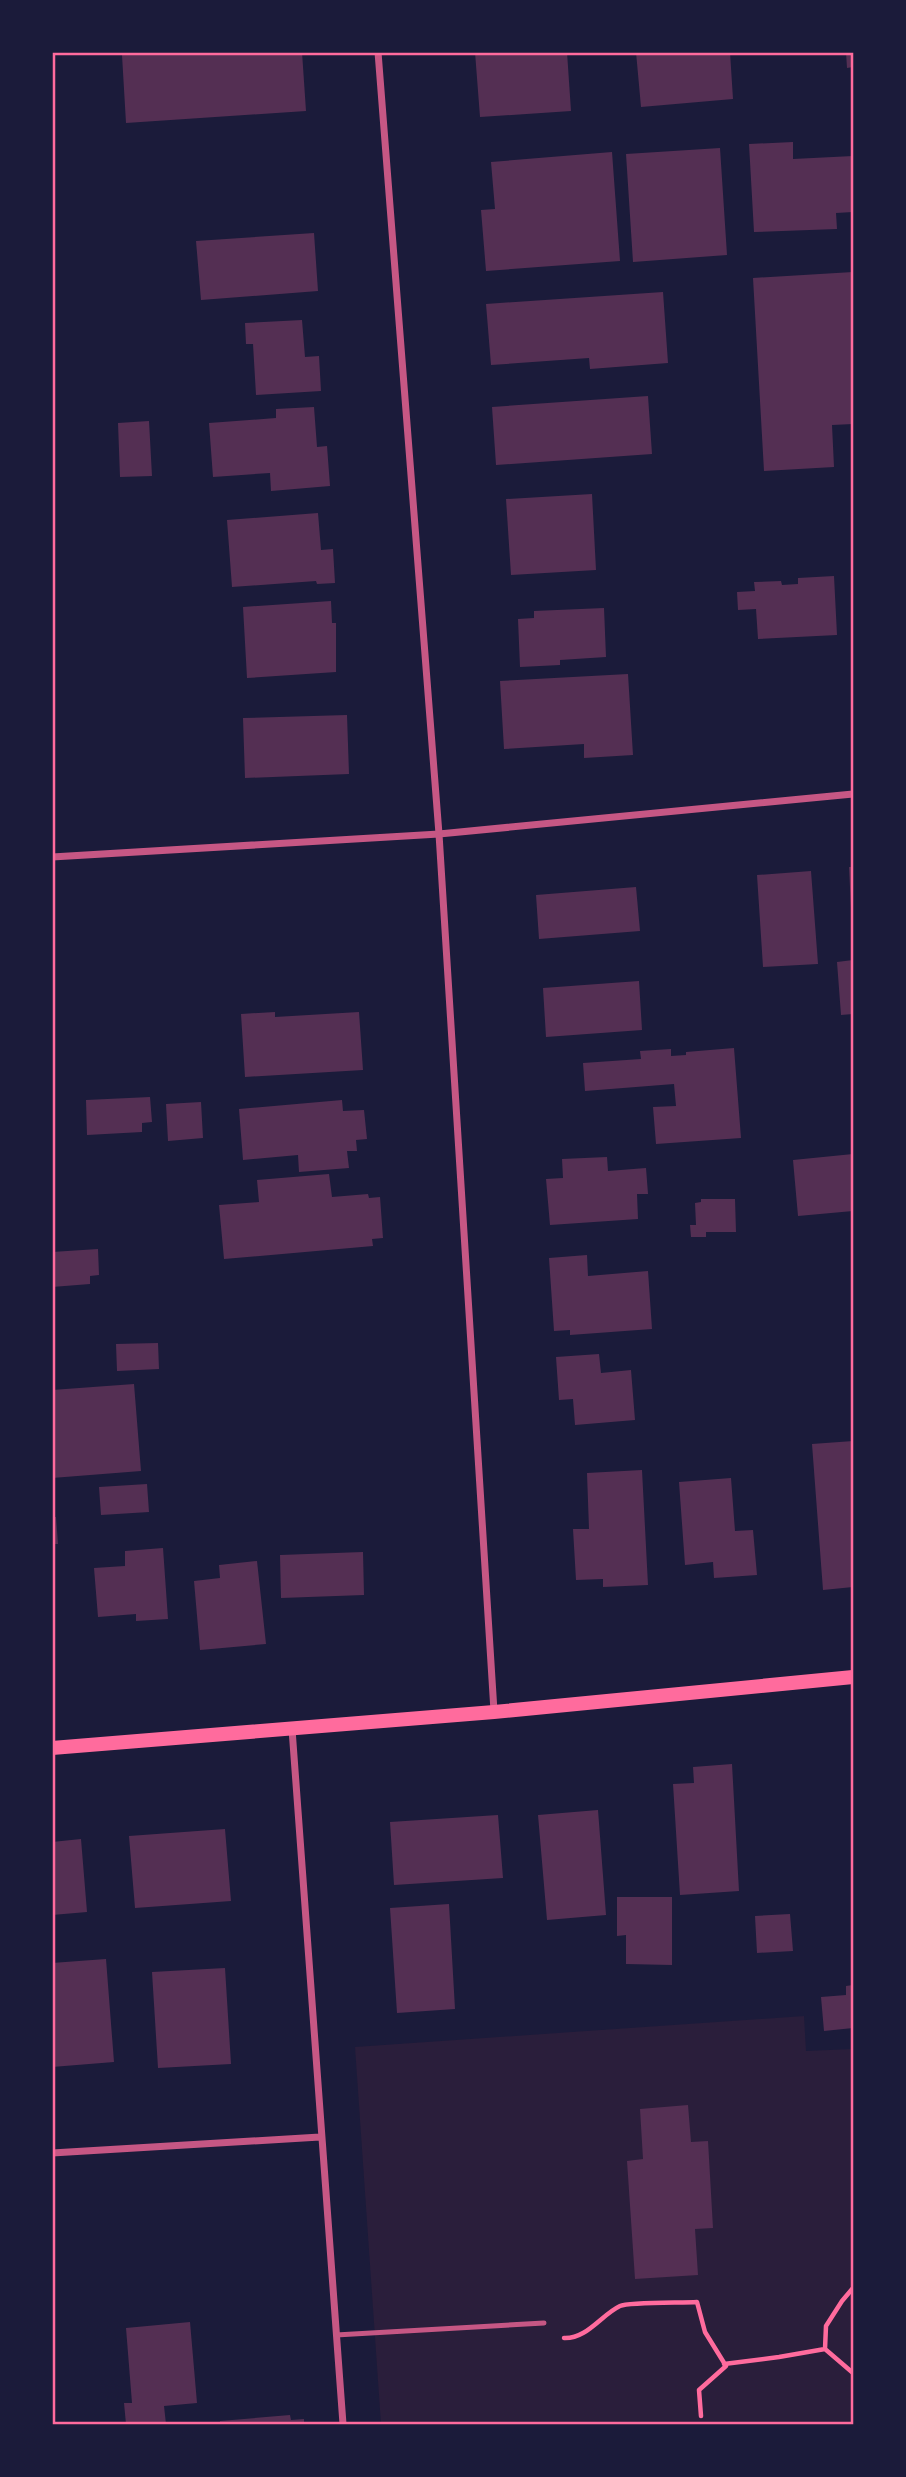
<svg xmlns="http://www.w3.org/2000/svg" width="906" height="2477" font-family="Poppins,sans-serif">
	<rect width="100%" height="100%" fill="#1b1b3a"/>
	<path fill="#2a1e3b" d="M 804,2016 L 806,2051 L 853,2049 L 853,2424 L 381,2424 L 355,2047 Z"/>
	<path fill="#542f53" d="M 159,52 L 302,52 L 306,111 L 126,123 L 122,55 Z
		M 475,52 L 567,52 L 571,111 L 480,117 Z
		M 636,52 L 730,52 L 733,99 L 641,107 Z
		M 846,52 L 853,52 L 853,67 L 847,68 Z
		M 793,142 L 793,159 L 853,156 L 853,212 L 836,213 L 837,229 L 754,232 L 749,144 Z
		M 720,148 L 727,255 L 633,262 L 626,154 Z
		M 612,152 L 620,261 L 486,271 L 481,210 L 495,209 L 491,162 Z
		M 314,233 L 318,291 L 201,300 L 196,241 Z
		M 853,272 L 853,424 L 832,425 L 834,467 L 764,471 L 753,278 Z
		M 663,292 L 668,363 L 590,369 L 589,358 L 491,365 L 486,304 Z
		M 302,320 L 305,357 L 319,356 L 321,391 L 256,395 L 253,344 L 246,344 L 245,323 Z
		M 648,396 L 652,454 L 496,465 L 492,407 Z
		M 314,407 L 317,447 L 327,446 L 330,486 L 271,491 L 270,473 L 213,477 L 209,423 L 276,418 L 276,409 Z
		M 149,421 L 152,476 L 120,477 L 118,423 Z
		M 592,494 L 596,570 L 511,575 L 506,499 Z
		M 318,513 L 321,550 L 333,549 L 335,583 L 317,584 L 316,581 L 232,587 L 227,520 Z
		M 834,576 L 837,635 L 758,639 L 756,609 L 738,610 L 737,592 L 755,591 L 754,582 L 781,581 L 782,585 L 798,584 L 798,578 Z
		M 331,601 L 332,623 L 336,623 L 336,672 L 247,678 L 243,607 Z
		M 604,608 L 606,657 L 560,660 L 560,665 L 520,667 L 518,619 L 534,618 L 534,611 Z
		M 628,674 L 633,755 L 584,758 L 584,744 L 504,749 L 500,681 Z
		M 347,715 L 349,774 L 245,778 L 243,718 Z
		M 849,867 L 853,867 L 853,908 L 851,908 Z
		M 811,871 L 818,964 L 763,967 L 757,875 Z
		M 636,887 L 640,931 L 539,939 L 536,895 Z
		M 853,960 L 853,1014 L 841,1015 L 837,962 Z
		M 639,981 L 642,1030 L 546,1037 L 543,988 Z
		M 275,1012 L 275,1017 L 359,1012 L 363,1070 L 245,1077 L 241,1014 Z
		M 734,1048 L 741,1138 L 656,1144 L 653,1107 L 676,1106 L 674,1084 L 585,1091 L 583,1063 L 641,1059 L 640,1051 L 671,1049 L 671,1056 L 686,1055 L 686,1052 Z
		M 150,1097 L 152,1122 L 142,1123 L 142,1132 L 87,1135 L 86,1100 Z
		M 342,1100 L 343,1111 L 364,1110 L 367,1139 L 356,1140 L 357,1151 L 347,1151 L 349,1168 L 299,1172 L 298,1155 L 243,1160 L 239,1109 Z
		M 201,1102 L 203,1138 L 168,1141 L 166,1104 Z
		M 853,1154 L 853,1211 L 798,1216 L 793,1160 Z
		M 607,1157 L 608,1171 L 646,1168 L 648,1194 L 637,1194 L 638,1219 L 550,1225 L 546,1179 L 563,1178 L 562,1159 Z
		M 329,1174 L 332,1197 L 368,1194 L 369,1198 L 380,1197 L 383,1238 L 372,1239 L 373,1246 L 224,1259 L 219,1205 L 259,1202 L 257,1180 Z
		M 701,1199 L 735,1199 L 736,1232 L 706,1232 L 706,1237 L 691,1237 L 690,1225 L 696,1225 L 695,1203 L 701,1202 Z
		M 98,1249 L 99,1275 L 90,1276 L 90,1284 L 52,1287 L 52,1252 Z
		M 587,1255 L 588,1276 L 648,1271 L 652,1329 L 570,1335 L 570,1330 L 554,1331 L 549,1258 Z
		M 158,1343 L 159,1369 L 117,1371 L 116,1344 Z
		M 599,1354 L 601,1373 L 631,1370 L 635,1420 L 575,1425 L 573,1399 L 559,1400 L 556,1357 Z
		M 134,1384 L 141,1471 L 52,1478 L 52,1390 Z
		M 853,1441 L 853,1587 L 823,1590 L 812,1444 Z
		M 642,1470 L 648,1585 L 603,1587 L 603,1579 L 576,1580 L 573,1529 L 589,1529 L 587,1473 Z
		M 731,1478 L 735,1531 L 753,1530 L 757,1575 L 714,1578 L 713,1562 L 685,1565 L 679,1482 Z
		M 147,1484 L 149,1512 L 101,1515 L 99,1487 Z
		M 52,1517 L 56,1517 L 58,1544 L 52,1544 Z
		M 163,1548 L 168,1619 L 136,1621 L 136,1614 L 98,1617 L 94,1568 L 125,1566 L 125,1551 Z
		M 363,1552 L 364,1595 L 281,1598 L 280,1555 Z
		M 257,1561 L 266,1644 L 200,1650 L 194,1581 L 220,1578 L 219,1565 Z
		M 732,1764 L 739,1891 L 680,1895 L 673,1784 L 694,1783 L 693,1767 Z
		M 598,1810 L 606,1915 L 547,1920 L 538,1815 Z
		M 498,1815 L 503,1878 L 394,1885 L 390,1822 Z
		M 225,1829 L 231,1901 L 135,1908 L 129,1836 Z
		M 81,1839 L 87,1912 L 52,1915 L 52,1842 Z
		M 617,1897 L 672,1897 L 672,1965 L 626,1964 L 626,1935 L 617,1936 Z
		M 449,1904 L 455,2009 L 397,2013 L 390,1908 Z
		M 790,1914 L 793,1951 L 757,1953 L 755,1916 Z
		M 106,1959 L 114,2062 L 52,2067 L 52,1963 Z
		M 225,1968 L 231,2064 L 158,2068 L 152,1972 Z
		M 853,1985 L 853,2028 L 824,2031 L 821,1997 L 846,1995 L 846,1986 Z
		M 688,2105 L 691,2142 L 708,2141 L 713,2228 L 695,2229 L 698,2275 L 635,2279 L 627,2161 L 643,2159 L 640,2109 Z
		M 190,2322 L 197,2403 L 164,2406 L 166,2424 L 126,2424 L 124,2403 L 132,2403 L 126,2328 Z
		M 290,2415 L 291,2420 L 304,2419 L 304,2424 L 220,2424 L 220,2421 Z"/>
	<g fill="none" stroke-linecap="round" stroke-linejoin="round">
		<path stroke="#ff6b9d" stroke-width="4.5" d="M 564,2338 C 587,2339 601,2315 620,2306 C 629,2302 682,2303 697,2302 L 705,2332 L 726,2366 L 699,2390 L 701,2416
			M 825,2349 L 826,2326 L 842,2301 L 853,2288
			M 724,2364 L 779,2357 L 825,2349 L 853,2373"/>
		<path stroke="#c65784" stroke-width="5" d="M 336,2335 L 544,2323"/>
		<path stroke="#c65784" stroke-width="7" d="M 378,52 L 439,834 L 494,1711
			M 52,857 L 439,834 L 853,794
			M 292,1729 L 343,2424
			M 52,2153 L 320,2137"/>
		<path stroke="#ff6b9d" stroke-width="14" d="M 52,1748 L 494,1712 L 853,1677"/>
	</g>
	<rect width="906" height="2477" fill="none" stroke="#1b1b3a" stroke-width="108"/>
	<rect x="54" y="54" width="798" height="2369" fill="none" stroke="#ff6b9d" stroke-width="2.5"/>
</svg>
